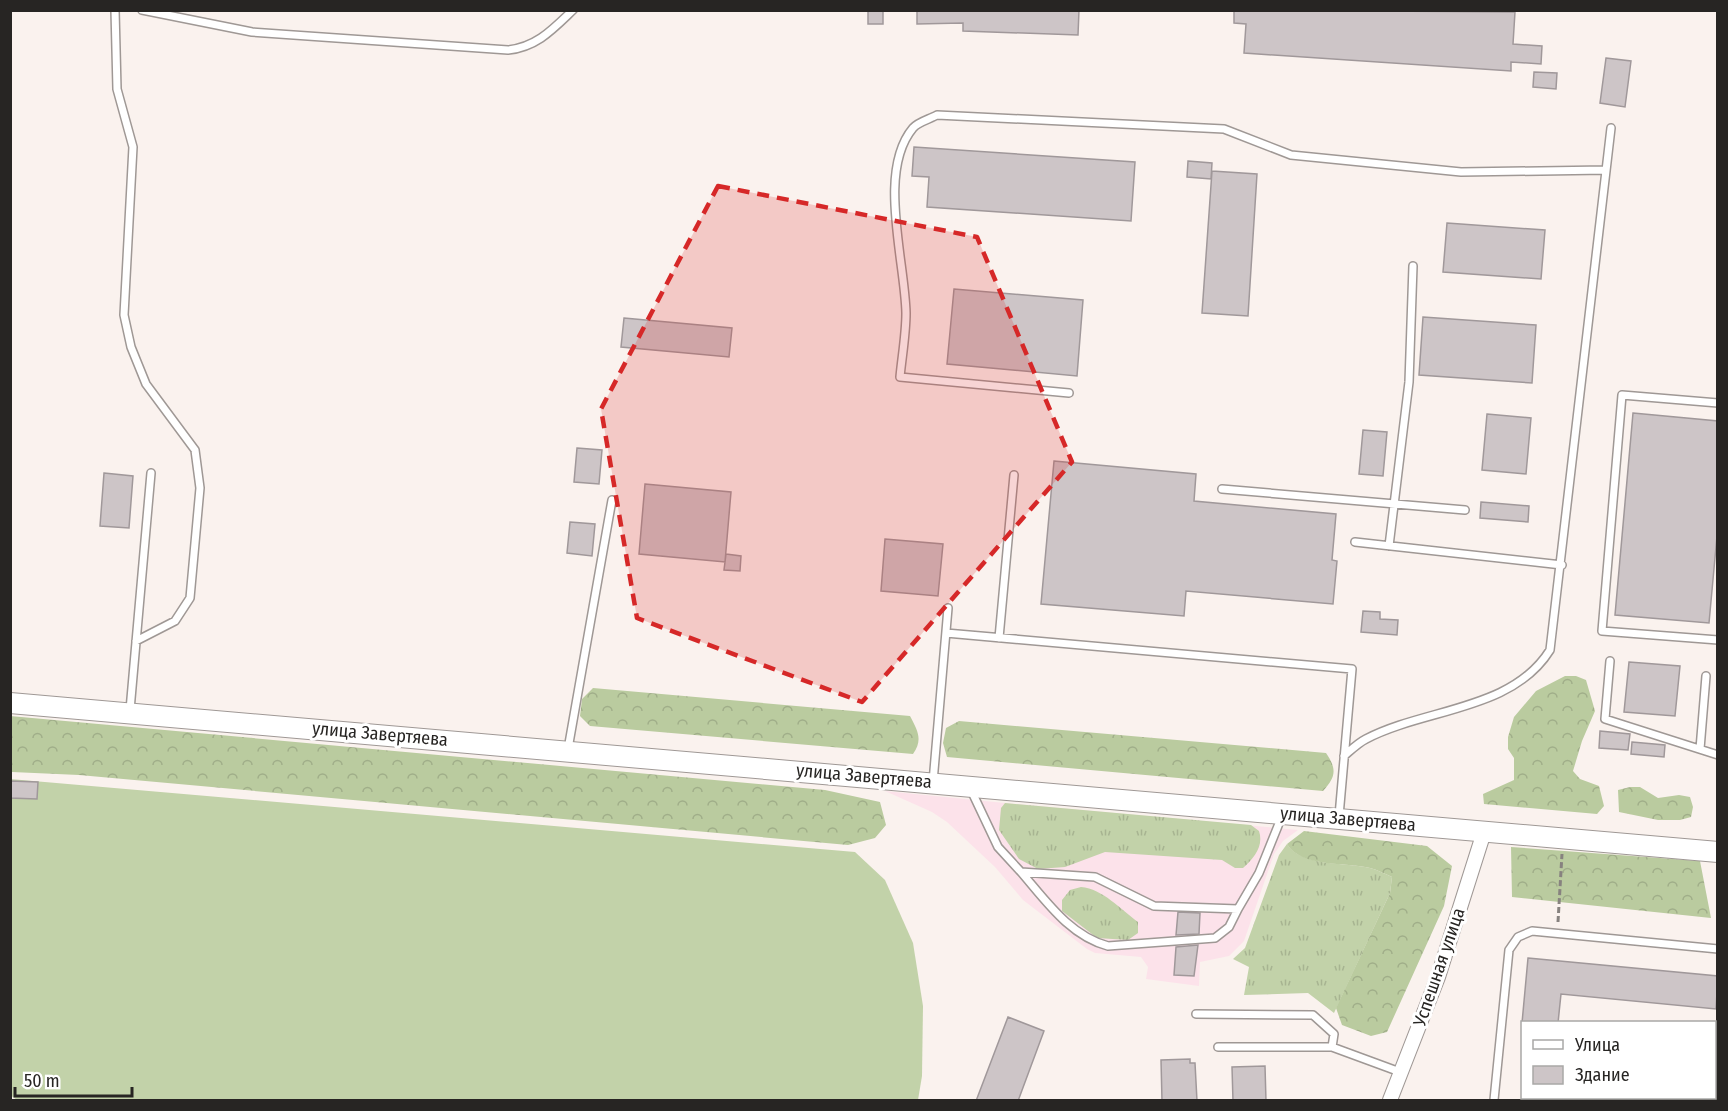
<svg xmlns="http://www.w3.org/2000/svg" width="1728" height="1111" font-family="'Fira Sans Condensed',sans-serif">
	<defs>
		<pattern id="grass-tufts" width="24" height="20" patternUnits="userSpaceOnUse" patternTransform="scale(1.5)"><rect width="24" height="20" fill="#c2d2a9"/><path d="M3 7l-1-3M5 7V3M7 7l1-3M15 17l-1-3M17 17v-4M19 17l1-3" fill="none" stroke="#a7b491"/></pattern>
		<pattern id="forest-crowns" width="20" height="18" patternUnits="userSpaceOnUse" patternTransform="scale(1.5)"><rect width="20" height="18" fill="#bacb9f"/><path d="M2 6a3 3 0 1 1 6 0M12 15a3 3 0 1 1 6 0" fill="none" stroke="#a0ae89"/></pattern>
	</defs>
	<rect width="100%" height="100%" fill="#faf2ee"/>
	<path fill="#fce2ea" d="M 885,791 L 1005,803 L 1298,830 L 1283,841 L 1274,854 L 1244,941 L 1229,956 L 1200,962 L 1199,986 L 1146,979 L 1148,967 L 1141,957 L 1095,953 L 1087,949 L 1023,900 L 995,867 L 947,822 L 932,812 Z"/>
	<path fill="url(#grass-tufts)" d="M 1005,803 L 1251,825 L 1259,831 C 1264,846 1254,858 1243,868 L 1235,868 L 1222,860 L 1105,852 L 1065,867 L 1038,869 L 1019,859 L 999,830 L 1001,808 Z
		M 1287,844 C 1301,867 1346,862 1370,868 C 1378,870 1385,874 1392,877 L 1390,893 L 1334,1013 L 1308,993 L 1244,995 L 1249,967 L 1233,959 L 1245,948 L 1279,855 Z
		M 1081,887 C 1103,889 1120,909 1138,922 L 1138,933 L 1128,940 L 1097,938 L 1062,911 L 1062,900 L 1070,890 Z"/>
	<path fill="url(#forest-crowns)" d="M 1565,676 L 1576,676 L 1586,680 L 1595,711 L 1582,741 L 1573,771 L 1580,779 L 1599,786 L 1604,806 L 1597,814 L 1484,804 L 1483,794 L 1514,780 L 1514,758 L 1508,749 L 1508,737 L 1514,717 L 1536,691 Z
		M 593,688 L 910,716 C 918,731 923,740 913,754 L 590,726 L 580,716 L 582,699 Z
		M 10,716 L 825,790 L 880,802 L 886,825 L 875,838 L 848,845 L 79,775 L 12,772 Z
		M 959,721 L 1326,753 C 1337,769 1336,777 1323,791 L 947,757 L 943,743 L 946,728 Z
		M 1630,787 L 1640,787 L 1658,798 L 1679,795 L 1690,797 L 1693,807 L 1691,817 L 1680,820 L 1658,820 L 1619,812 L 1618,790 Z
		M 1304,831 L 1427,846 L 1452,866 L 1444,906 L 1387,1032 L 1371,1036 L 1342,1025 L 1336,1008 L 1390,893 L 1392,877 C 1385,874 1378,870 1370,868 C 1346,862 1301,868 1287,844 Z
		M 1511,847 L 1700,861 L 1711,918 L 1512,897 Z"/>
	<path fill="#c2d2a9" d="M 10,779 L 855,852 L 885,880 L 913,943 L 923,1006 L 922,1076 L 918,1100 L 17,1100 L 10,1095 Z"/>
	<path fill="#cdc5c7" stroke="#a0989a" stroke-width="1.5" d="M 868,10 L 883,10 L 883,24 L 868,24 Z
		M 917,10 L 1079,10 L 1078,35 L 963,31 L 963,23 L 917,24 Z
		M 1234,10 L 1515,12 L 1513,44 L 1542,46 L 1541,64 L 1511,62 L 1511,71 L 1244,53 L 1246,24 L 1234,23 Z
		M 1606,58 L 1631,61 L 1625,107 L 1600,103 Z
		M 1534,72 L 1557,73 L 1556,89 L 1533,87 Z
		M 914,147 L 1135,162 L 1131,221 L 927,207 L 929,177 L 912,176 Z
		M 1188,161 L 1212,163 L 1211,179 L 1187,177 Z
		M 1212,171 L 1257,174 L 1248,316 L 1202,313 Z
		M 1447,223 L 1545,230 L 1541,279 L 1443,272 Z
		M 954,289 L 1083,300 L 1077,376 L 947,364 Z
		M 1423,317 L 1536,325 L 1532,383 L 1419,375 Z
		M 624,318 L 732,328 L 729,357 L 621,347 Z
		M 1633,413 L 1718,421 L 1718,525 L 1709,623 L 1615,615 Z
		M 1487,414 L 1531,418 L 1526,474 L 1482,470 Z
		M 1363,430 L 1387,432 L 1383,476 L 1359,474 Z
		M 577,448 L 602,450 L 599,484 L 574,482 Z
		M 1054,461 L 1196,474 L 1194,501 L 1336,514 L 1332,560 L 1337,561 L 1333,604 L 1186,591 L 1184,616 L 1041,604 Z
		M 104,473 L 133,476 L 129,528 L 100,526 Z
		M 645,484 L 731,492 L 725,562 L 639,554 Z
		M 1481,502 L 1529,506 L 1528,522 L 1480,518 Z
		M 570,522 L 595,524 L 592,556 L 567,553 Z
		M 885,539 L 943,544 L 938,596 L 881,591 Z
		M 726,554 L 741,556 L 740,571 L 724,570 Z
		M 1363,611 L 1380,612 L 1380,619 L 1398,620 L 1397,635 L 1361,632 Z
		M 1629,662 L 1680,666 L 1675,716 L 1624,712 Z
		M 1600,731 L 1630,734 L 1628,750 L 1599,748 Z
		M 1632,742 L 1665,745 L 1664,757 L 1631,754 Z
		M 10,781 L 38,782 L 37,799 L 10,798 Z
		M 1178,912 L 1200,913 L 1199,934 L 1176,935 Z
		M 1198,945 L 1194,976 L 1174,975 L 1176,947 Z
		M 1528,958 L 1718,976 L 1716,1009 L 1561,994 L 1558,1023 L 1522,1023 Z
		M 1008,1017 L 1044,1031 L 1018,1101 L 976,1101 Z
		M 1190,1059 L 1190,1063 L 1195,1063 L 1197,1101 L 1162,1101 L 1161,1060 Z
		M 1265,1066 L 1266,1101 L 1233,1101 L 1232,1067 Z"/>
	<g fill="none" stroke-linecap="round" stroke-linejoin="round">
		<defs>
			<path id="lane" d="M 115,10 L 117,89 L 133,147 L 124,315 L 131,347 L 146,384 L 195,450 L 200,488 L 190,598 L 175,621 L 136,641
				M 142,10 L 252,32 L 508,50 C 537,47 553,29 573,10
				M 1069,393 L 900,377 C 902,356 906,334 906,313 C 905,261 877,171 913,128 C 918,122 930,119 937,115 L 1224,129 L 1291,155 L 1461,172 L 1606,170
				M 1718,403 L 1622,395 L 1602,631 L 1718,640
				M 1222,489 L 1465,510
				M 1355,542 L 1562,565
				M 1389,546 L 1409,382 L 1413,266
				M 946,633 L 1352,669 L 1339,816
				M 999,638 L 1014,475
				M 1610,661 L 1605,719 L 1718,755
				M 130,710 L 151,473
				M 568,749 L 612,500
				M 1700,749 L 1706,676
				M 1344,756 C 1351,750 1358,743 1366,739 C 1425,708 1512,711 1550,650 L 1611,128
				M 933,782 L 948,608
				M 971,790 L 998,847 L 1021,872 L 1095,877 L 1154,906 L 1238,909 L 1259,873 L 1282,816
				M 1021,872 C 1046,901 1070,936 1108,946 L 1215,938 L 1229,927 L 1238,909
				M 1196,1014 L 1313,1015 L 1334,1034 L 1332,1047
				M 1714,1036 L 1718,1036
				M 1218,1047 L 1332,1047 L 1400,1072
				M 1494,1100 L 1509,950 L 1518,937 L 1532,931 L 1718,949
				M 1576,1100 L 1576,1098"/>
			<path id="street" d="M 1390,1100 L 1438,977 L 1484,832"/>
			<path id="secondary" d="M 10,703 L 1718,852"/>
		</defs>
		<use href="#lane" stroke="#9f9895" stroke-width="10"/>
		<use href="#street" stroke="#9f9895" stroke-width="16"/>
		<use href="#secondary" stroke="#9f9895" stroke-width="22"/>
		<path stroke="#87827f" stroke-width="3" stroke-dasharray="6 3" stroke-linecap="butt" d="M 1558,922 L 1562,854"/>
		<use href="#lane" stroke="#fff" stroke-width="7"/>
		<use href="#street" stroke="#fff" stroke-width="14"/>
		<use href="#secondary" stroke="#fff" stroke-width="20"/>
	</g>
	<path fill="#d62828" fill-opacity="0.2" stroke="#d62828" stroke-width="4.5" stroke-dasharray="12 8" stroke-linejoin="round" d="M 718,186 L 977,237 L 1072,462 L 862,702 L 637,618 L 601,409 Z"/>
	<g text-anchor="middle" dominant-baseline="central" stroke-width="6" stroke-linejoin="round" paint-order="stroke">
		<g font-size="18" fill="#272523" stroke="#fff">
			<text transform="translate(380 734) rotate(5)">улица Завертяева</text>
			<text transform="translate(864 776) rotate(5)">улица Завертяева</text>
			<text transform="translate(1348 819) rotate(5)">улица Завертяева</text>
			<text transform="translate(1439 967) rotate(-71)">Успешная улица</text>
		</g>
	</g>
	<rect width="1728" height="1111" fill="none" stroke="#272523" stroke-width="24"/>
	<rect x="1521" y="1021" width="195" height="78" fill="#ffffff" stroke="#a9a8a7" stroke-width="1.5"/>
	<rect x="1533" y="1040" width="30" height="9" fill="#ffffff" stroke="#a9a8a7" stroke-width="1.5"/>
	<text x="1575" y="1051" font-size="18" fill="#272523">Улица</text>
	<rect x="1533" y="1066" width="30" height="18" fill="#cdc5c7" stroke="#a9a8a7" stroke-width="1.5"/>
	<text x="1575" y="1081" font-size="18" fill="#272523">Здание</text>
	<path d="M15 1087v9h117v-9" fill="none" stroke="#272523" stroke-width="3"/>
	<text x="24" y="1087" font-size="18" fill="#272523" stroke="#ffffff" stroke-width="4.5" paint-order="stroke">50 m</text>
</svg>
